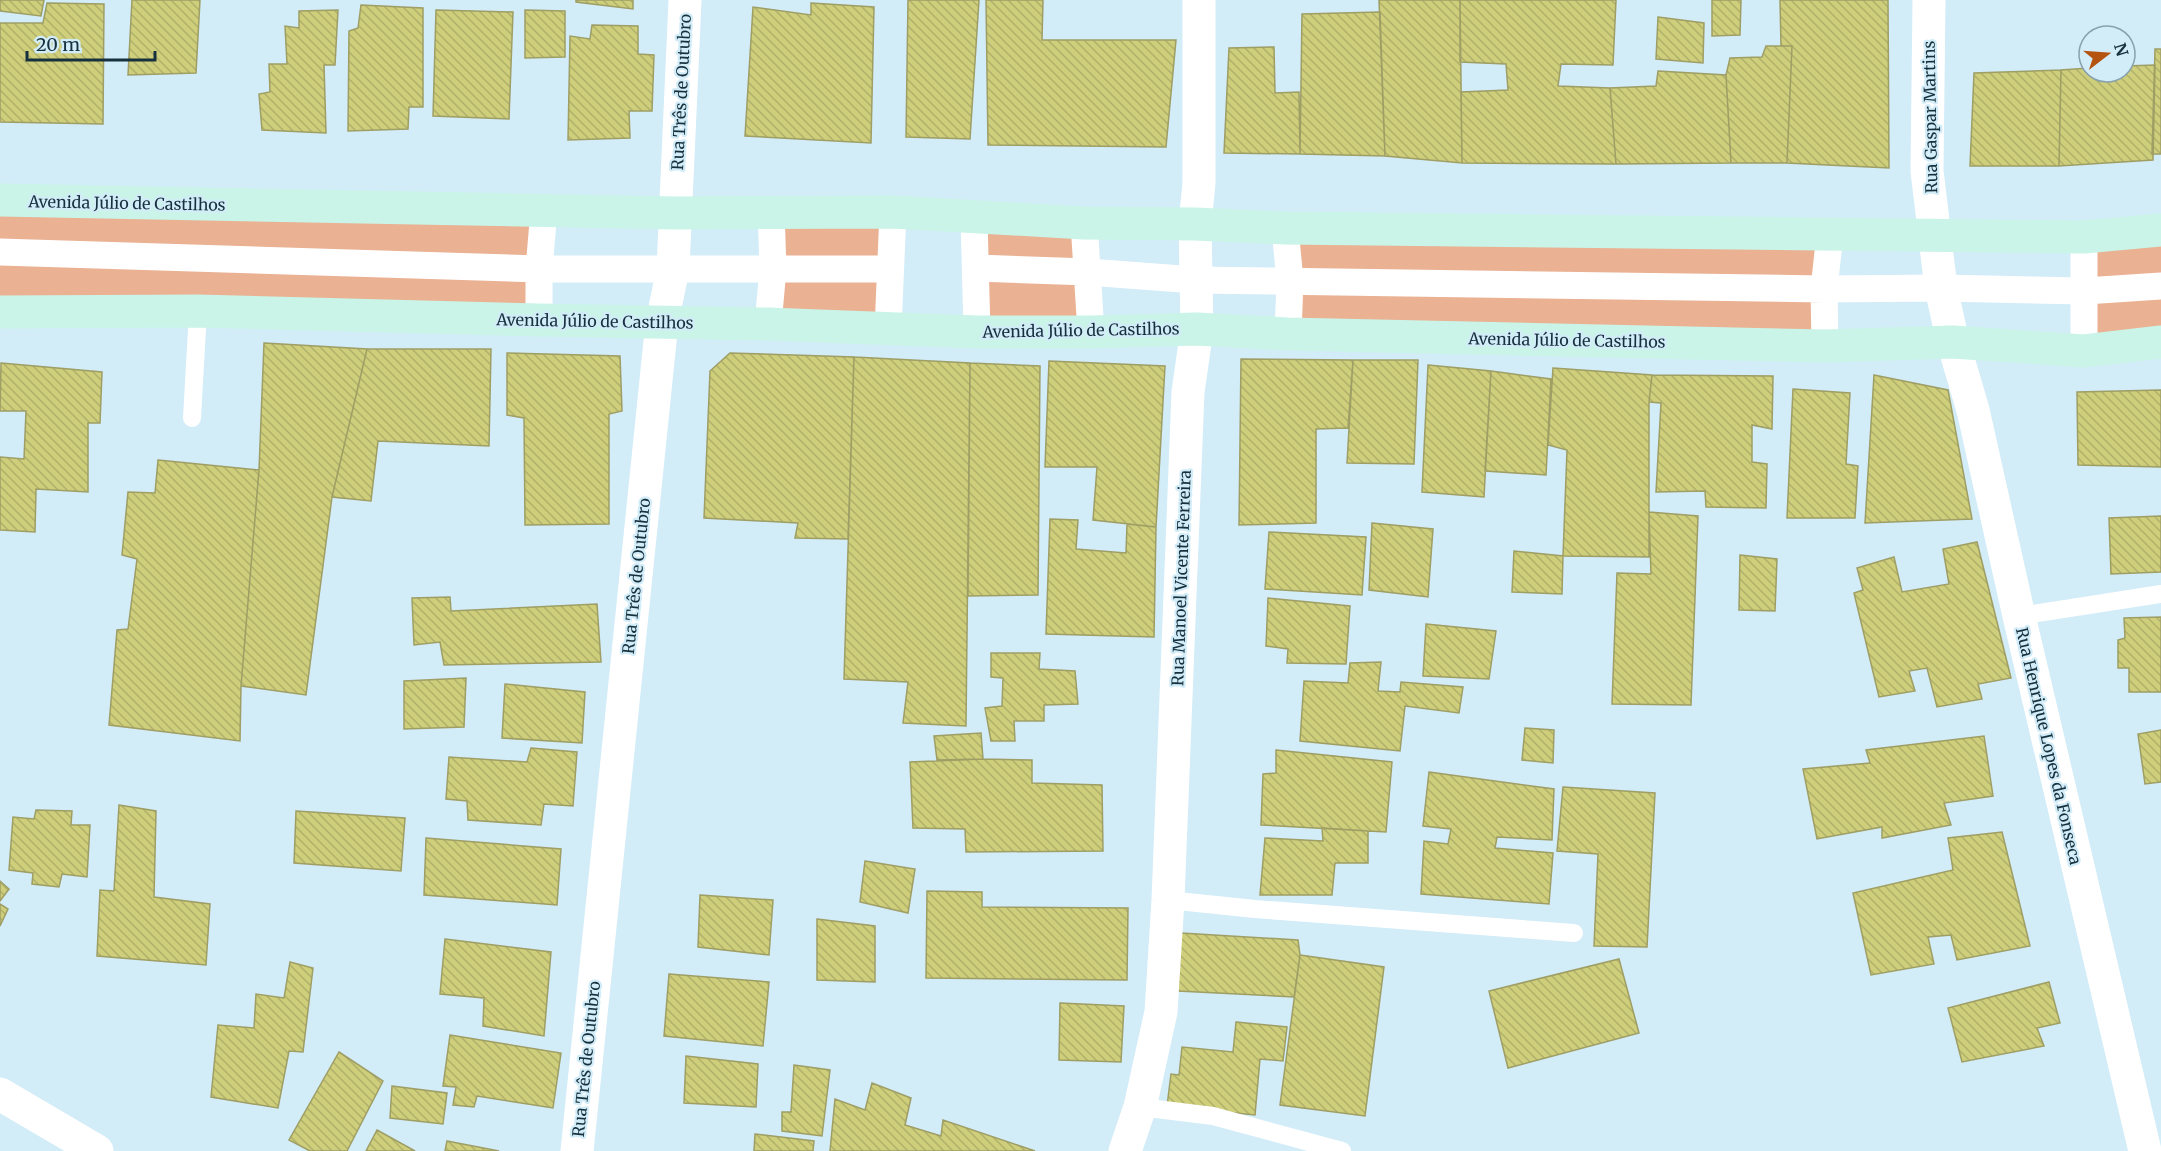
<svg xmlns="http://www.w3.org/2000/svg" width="2161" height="1151" font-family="Merriweather,serif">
	<defs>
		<pattern id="building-back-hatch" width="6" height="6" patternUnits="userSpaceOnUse" patternTransform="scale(1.5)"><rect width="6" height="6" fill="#cece7b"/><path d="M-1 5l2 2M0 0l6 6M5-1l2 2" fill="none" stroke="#b0b16b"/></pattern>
	</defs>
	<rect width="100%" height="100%" fill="#d2ecf8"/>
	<path fill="#eab193" d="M 0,200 L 544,210 L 539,320 L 0,312 Z
		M 771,211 L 893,212 L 888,330 L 768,324 Z
		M 974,218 L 1084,223 L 1091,332 L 977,332 Z
		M 1285,228 L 1830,234 L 1825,346 L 1288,334 Z
		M 2161,230 L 2161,342 L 2084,351 L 2084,237 Z"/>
	<path fill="url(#building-back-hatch)" stroke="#9e9e65" stroke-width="1.5" d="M 0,0 L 44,0 L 41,16 L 0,11 Z
		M 132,0 L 200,0 L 196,73 L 128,75 Z
		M 576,0 L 633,0 L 633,9 L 576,2 Z
		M 908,0 L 979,0 L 970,139 L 906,137 Z
		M 986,0 L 1043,0 L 1042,40 L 1176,40 L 1166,147 L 988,145 Z
		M 1379,0 L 1460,0 L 1462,163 L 1385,156 Z
		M 1460,0 L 1616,0 L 1613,65 L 1561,64 L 1558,86 L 1610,88 L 1616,164 L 1462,163 L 1461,92 L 1508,90 L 1506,64 L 1460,62 Z
		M 1712,0 L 1741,0 L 1740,35 L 1712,36 Z
		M 1780,0 L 1888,0 L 1889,168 L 1787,163 L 1792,46 L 1781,46 Z
		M 47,3 L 104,4 L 103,124 L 0,122 L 0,23 L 43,23 Z
		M 811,3 L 874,7 L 871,143 L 745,136 L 753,7 L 811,15 Z
		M 361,5 L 423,8 L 423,107 L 409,107 L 408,129 L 348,131 L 349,31 L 358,28 Z
		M 338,10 L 335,65 L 324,65 L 326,133 L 262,130 L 259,94 L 270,92 L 269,64 L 287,64 L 285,26 L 299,28 L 299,11 Z
		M 436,10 L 513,12 L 509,119 L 433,116 Z
		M 525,10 L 565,11 L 565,57 L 525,58 Z
		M 1380,12 L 1385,156 L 1300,154 L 1302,14 Z
		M 1658,17 L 1704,23 L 1703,63 L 1656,59 Z
		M 592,25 L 638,26 L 638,54 L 654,55 L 652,111 L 629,111 L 630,138 L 568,140 L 570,36 L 590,39 Z
		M 1766,46 L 1792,46 L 1787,163 L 1731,163 L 1726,75 L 1730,58 L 1762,57 Z
		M 1274,47 L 1275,93 L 1299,92 L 1300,154 L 1224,153 L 1229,48 Z
		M 2155,49 L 2161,49 L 2161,154 L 2152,154 Z
		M 2155,65 L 2153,160 L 2059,166 L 2061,70 L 2089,68 L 2089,72 L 2125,72 L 2125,66 Z
		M 2061,70 L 2059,166 L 1970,166 L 1974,73 Z
		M 1658,71 L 1726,75 L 1731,163 L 1616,164 L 1610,88 L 1656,86 Z
		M 264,343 L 367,349 L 332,497 L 306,695 L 241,686 L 259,470 Z
		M 367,349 L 491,349 L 489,446 L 378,441 L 371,501 L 332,497 Z
		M 507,353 L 620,356 L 622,411 L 609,414 L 609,524 L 525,525 L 524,418 L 507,415 Z
		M 730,353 L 854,357 L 848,539 L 795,538 L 798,523 L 704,518 L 710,371 Z
		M 854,357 L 970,363 L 966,726 L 903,723 L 908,682 L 844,679 Z
		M 1241,359 L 1353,360 L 1348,428 L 1316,429 L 1316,523 L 1239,525 Z
		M 1353,360 L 1418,360 L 1414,464 L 1347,463 Z
		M 1049,361 L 1165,366 L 1156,527 L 1093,520 L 1097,467 L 1045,467 Z
		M 1,363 L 102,372 L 100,423 L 88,423 L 88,492 L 36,489 L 35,532 L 0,530 L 0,457 L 24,459 L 26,411 L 0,411 Z
		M 970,363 L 1040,366 L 1038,595 L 968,596 Z
		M 1428,365 L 1491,371 L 1484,497 L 1422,492 Z
		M 1553,368 L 1652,375 L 1649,402 L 1649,557 L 1563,556 L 1567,450 L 1548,445 Z
		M 1491,371 L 1551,379 L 1546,475 L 1485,471 Z
		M 1652,375 L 1773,376 L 1772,429 L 1752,425 L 1752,462 L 1767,464 L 1766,508 L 1706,507 L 1705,491 L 1656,492 L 1661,403 L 1649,402 Z
		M 1874,375 L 1948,390 L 1972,519 L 1865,523 Z
		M 1793,389 L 1850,393 L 1846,464 L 1858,466 L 1855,518 L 1787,518 Z
		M 2161,390 L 2161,467 L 2078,465 L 2077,392 Z
		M 158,460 L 259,470 L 241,686 L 240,741 L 109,725 L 117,630 L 128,629 L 137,559 L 122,555 L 128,492 L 155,493 Z
		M 1649,512 L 1698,516 L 1691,705 L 1612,704 L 1617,573 L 1651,574 Z
		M 2161,516 L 2161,572 L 2111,574 L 2109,518 Z
		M 1050,519 L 1078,520 L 1076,549 L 1126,553 L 1127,524 L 1156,527 L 1154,637 L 1046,634 Z
		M 1372,523 L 1433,529 L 1428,597 L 1369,590 Z
		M 1269,532 L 1366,537 L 1362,595 L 1265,589 Z
		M 1977,542 L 2011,678 L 1978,684 L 1982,699 L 1937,707 L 1927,668 L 1909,671 L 1915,691 L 1879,697 L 1854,593 L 1863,590 L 1857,568 L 1894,557 L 1902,592 L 1949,584 L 1943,549 Z
		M 1514,551 L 1563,556 L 1562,594 L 1512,592 Z
		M 1740,555 L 1777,559 L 1775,611 L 1739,610 Z
		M 450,597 L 451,611 L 597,604 L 601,662 L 444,665 L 440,642 L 414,645 L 412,598 Z
		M 1268,598 L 1350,606 L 1346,664 L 1287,663 L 1288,649 L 1266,646 Z
		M 2161,617 L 2161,692 L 2129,692 L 2129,668 L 2118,668 L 2118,640 L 2125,638 L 2124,618 Z
		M 1426,624 L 1496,631 L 1489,679 L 1423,676 Z
		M 991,653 L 1040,653 L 1039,669 L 1075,671 L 1078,704 L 1044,705 L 1044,721 L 1014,721 L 1015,741 L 991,741 L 985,708 L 1002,706 L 1003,678 L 991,677 Z
		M 1381,662 L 1378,691 L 1400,692 L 1401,682 L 1463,687 L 1459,713 L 1405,706 L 1400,751 L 1300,741 L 1304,681 L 1348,683 L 1350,663 Z
		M 466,678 L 464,727 L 404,729 L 404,681 Z
		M 505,684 L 585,692 L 582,743 L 502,738 Z
		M 1525,728 L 1554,730 L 1553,763 L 1522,760 Z
		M 2161,730 L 2161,782 L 2145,784 L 2138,734 Z
		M 981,733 L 983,759 L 937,760 L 934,736 Z
		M 1984,736 L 1993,796 L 1944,803 L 1951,825 L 1882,838 L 1882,827 L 1817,839 L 1803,769 L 1870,763 L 1866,750 Z
		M 531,748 L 577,752 L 573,806 L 544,804 L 541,825 L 468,820 L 467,801 L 446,799 L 449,757 L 527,762 Z
		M 1276,750 L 1392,762 L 1386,832 L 1261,825 L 1263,774 L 1276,773 Z
		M 983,759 L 1032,760 L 1032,783 L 1102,785 L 1103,851 L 966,852 L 965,829 L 913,828 L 910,762 Z
		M 1429,772 L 1554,789 L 1552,840 L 1497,837 L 1495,848 L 1553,853 L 1549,904 L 1421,894 L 1424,841 L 1448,844 L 1451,829 L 1423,826 Z
		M 1563,787 L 1655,793 L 1647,947 L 1594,946 L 1598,854 L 1557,851 Z
		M 119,805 L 156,811 L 154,897 L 210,904 L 206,965 L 97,956 L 100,890 L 114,891 Z
		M 36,810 L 72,811 L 71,825 L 90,825 L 87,877 L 62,874 L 59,887 L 32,884 L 33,873 L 9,870 L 13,817 L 34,819 Z
		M 296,811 L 405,818 L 401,871 L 294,863 Z
		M 1322,828 L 1368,831 L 1368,863 L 1335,863 L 1332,895 L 1260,895 L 1265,838 L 1323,841 Z
		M 2002,832 L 2030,946 L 1957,960 L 1951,935 L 1928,937 L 1934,964 L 1871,975 L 1853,893 L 1953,870 L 1948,838 Z
		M 426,838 L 561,849 L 557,905 L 424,895 Z
		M 865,861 L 915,869 L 908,913 L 860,902 Z
		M 0,881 L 9,889 L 0,901 Z
		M 927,891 L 982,892 L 982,907 L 1128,908 L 1127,980 L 926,978 Z
		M 700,895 L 773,900 L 769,955 L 698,947 Z
		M 0,904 L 8,909 L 0,926 Z
		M 817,919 L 875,926 L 875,982 L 817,980 Z
		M 1181,933 L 1298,940 L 1300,955 L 1294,997 L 1178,991 Z
		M 445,939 L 551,952 L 544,1036 L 483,1026 L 484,998 L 440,994 Z
		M 1300,955 L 1384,967 L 1365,1116 L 1280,1105 Z
		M 1619,959 L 1639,1033 L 1508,1068 L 1489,991 Z
		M 290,962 L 313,968 L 303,1052 L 289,1051 L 278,1108 L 211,1097 L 218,1025 L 254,1028 L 256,994 L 284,998 Z
		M 669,974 L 769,982 L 763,1046 L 664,1036 Z
		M 2049,982 L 2060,1023 L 2037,1028 L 2044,1046 L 1962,1062 L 1948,1008 Z
		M 1060,1003 L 1124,1006 L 1121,1062 L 1059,1060 Z
		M 1236,1022 L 1287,1027 L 1283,1061 L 1260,1059 L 1255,1115 L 1167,1106 L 1171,1074 L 1179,1075 L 1182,1047 L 1233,1052 Z
		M 450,1035 L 561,1053 L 553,1108 L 477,1096 L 474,1107 L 453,1105 L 456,1087 L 443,1086 Z
		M 339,1052 L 383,1081 L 347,1151 L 310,1151 L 289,1140 Z
		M 686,1056 L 758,1064 L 756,1107 L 684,1103 Z
		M 794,1065 L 830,1070 L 822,1136 L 782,1131 L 782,1112 L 791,1112 Z
		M 872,1083 L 911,1098 L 905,1125 L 941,1136 L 943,1120 L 1035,1151 L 830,1151 L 835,1099 L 865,1110 Z
		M 392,1086 L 447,1093 L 443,1124 L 390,1118 Z
		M 377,1130 L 415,1151 L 366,1151 Z
		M 755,1134 L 814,1141 L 813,1151 L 754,1151 Z
		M 447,1141 L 499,1151 L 445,1151 Z"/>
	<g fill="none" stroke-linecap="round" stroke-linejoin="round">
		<path stroke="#fff" stroke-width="18" d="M 192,418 L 198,311
			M 2019,616 L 2161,594
			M 1168,900 L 1255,909 L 1574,933
			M 1140,1107 L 1213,1116 L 1342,1151"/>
		<path stroke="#fff" stroke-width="27" d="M 974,218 L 977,332
			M 1084,223 L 1091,332
			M 1285,228 L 1290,281 L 1288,334
			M 0,252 L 539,269 L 890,269
			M 976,268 L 1088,272 L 1195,280 L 1824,289 L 1941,288 L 2085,291 L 2161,286
			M 539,320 L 539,269 L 544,210
			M 768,324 L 773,269 L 771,211
			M 888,330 L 893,212
			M 1825,346 L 1824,289 L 1830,234
			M 2084,351 L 2084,237"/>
		<path stroke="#fff" stroke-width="33" d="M 0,1094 L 97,1151
			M 577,1151 L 662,322 L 673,269 L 685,0
			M 1125,1151 L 1140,1107 L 1161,1012 L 1168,900 L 1188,392 L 1197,329 L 1195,224 L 1199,183 L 1199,0"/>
		<path stroke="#fff" stroke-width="33" d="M 1929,0 L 1927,171 L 1941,288 L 1953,342 L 1973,410 L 2019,616 L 2145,1151"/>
		<path stroke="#c9f4e7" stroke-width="33" d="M 0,200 L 676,213 L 893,212 L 1084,223 L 1195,224 L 1285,228 L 2084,237 L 2161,230
			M 0,312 L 198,311 L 539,320 L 768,324 L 977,332 L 1091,332 L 1197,329 L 1288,334 L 1825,346 L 1953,342 L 2084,351 L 2161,342"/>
	</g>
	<g text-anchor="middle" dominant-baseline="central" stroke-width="4.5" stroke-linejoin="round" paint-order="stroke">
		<g font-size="16" fill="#16313d" stroke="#d2ecf8">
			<text transform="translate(681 92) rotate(-87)">Rua Três de Outubro</text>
			<text transform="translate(1930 117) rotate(-91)">Rua Gaspar Martins</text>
			<text transform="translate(127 203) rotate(1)">Avenida Júlio de Castilhos</text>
			<text transform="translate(595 321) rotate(1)">Avenida Júlio de Castilhos</text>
			<text transform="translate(1081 330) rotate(-1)">Avenida Júlio de Castilhos</text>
			<text transform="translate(1567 340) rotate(1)">Avenida Júlio de Castilhos</text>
			<text transform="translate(636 576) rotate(-84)">Rua Três de Outubro</text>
			<text transform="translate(1181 578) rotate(-88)">Rua Manoel Vicente Ferreira</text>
			<text transform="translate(2049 746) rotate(77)">Rua Henrique Lopes da Fonseca</text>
			<text transform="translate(586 1059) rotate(-84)">Rua Três de Outubro</text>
		</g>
	</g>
	<g transform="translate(2107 54) rotate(73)"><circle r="28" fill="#d2ecf8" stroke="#87a1ad" stroke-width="1.5"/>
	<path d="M0-4.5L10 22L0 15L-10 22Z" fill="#b45410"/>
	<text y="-9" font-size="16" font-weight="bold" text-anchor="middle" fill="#16313d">N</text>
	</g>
	<path d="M27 51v9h128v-9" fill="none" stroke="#16313d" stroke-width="3"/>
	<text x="36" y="51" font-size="18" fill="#16313d" stroke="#d2ecf8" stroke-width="4.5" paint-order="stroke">20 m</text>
</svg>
